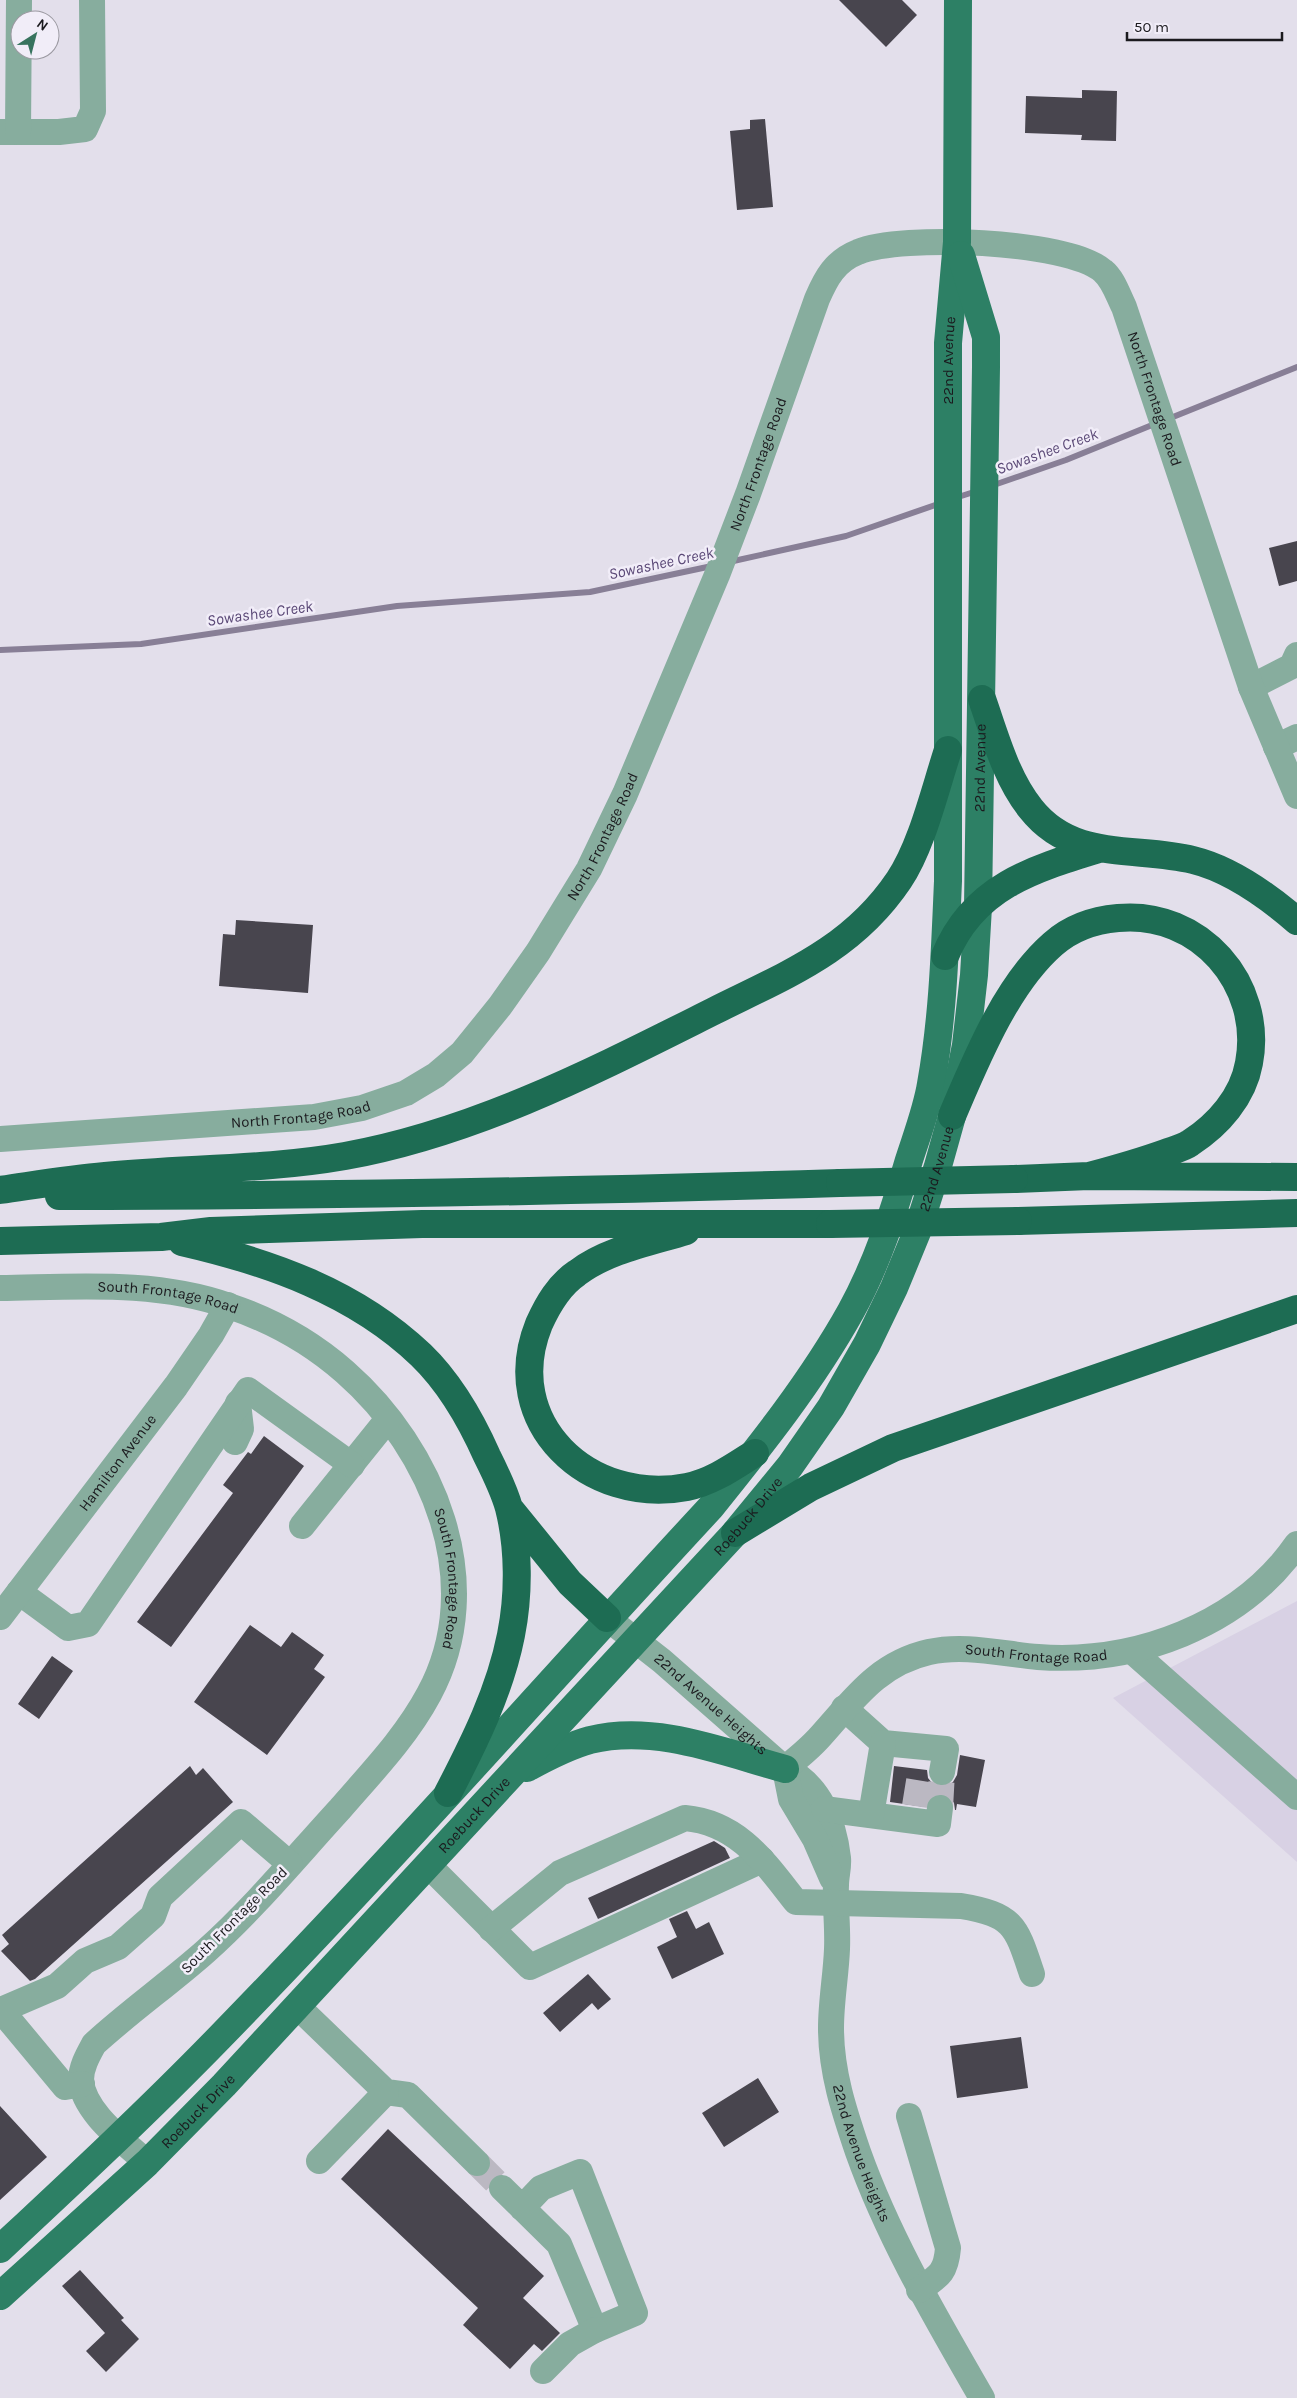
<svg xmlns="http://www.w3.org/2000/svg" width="1297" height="2398" font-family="Karla,sans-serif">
	<rect width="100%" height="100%" fill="#e3dfeb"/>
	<path fill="#d8d1e4" d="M 1297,1601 L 1297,1862 L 1113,1698 Z"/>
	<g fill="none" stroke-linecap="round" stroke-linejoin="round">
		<path stroke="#887f96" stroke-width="6" d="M 1168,419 L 1297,367
			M 991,486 L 1066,460 L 1157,423
			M 955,498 L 977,491
			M 729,562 L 846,536 L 941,503
			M 0,650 L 141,644 L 397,606 L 590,592 L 712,566"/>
	</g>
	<path fill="#48454e" d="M 839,0 L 902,0 L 917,15 L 886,47 Z
		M 1082,90 L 1117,91 L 1116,141 L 1081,140 L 1082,135 L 1025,133 L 1026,96 L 1082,98 Z
		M 765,119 L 773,207 L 737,210 L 730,131 L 750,129 L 750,120 Z
		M 1297,541 L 1297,581 L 1279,586 L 1269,548 Z
		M 236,920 L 313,925 L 308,993 L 219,986 L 223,934 L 235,935 Z
		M 264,1436 L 304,1466 L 171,1647 L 137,1622 L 233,1493 L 223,1485 L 248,1452 L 251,1454 Z
		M 250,1625 L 281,1647 L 292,1632 L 324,1655 L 314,1669 L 325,1677 L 267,1755 L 194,1702 Z
		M 52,1656 L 73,1671 L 39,1719 L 18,1704 Z
		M 960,1755 L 985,1760 L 976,1807 L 957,1804 L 956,1810 L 955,1810 L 954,1803 L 949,1796 L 941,1793 L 935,1794 L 928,1799 L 925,1807 L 890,1802 L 894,1766 L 927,1770 L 928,1778 L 932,1783 L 939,1787 L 947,1786 L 953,1782 L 957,1775 Z
		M 190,1766 L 196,1775 L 203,1768 L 233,1802 L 35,1979 L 30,1981 L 1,1951 L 9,1944 L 2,1935 Z
		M 714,1841 L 725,1848 L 730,1858 L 598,1919 L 588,1898 Z
		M 687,1911 L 696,1929 L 709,1922 L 724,1954 L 672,1979 L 657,1947 L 677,1937 L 669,1919 Z
		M 588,1974 L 611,1999 L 598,2010 L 592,2003 L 560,2032 L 543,2013 Z
		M 1021,2037 L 1028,2088 L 957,2098 L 950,2046 Z
		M 758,2078 L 779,2112 L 724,2147 L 702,2113 Z
		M 0,2106 L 47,2157 L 0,2200 Z
		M 388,2129 L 544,2276 L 523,2298 L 560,2333 L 542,2351 L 534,2344 L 510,2369 L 463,2325 L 478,2308 L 341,2179 Z
		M 80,2270 L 124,2318 L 121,2320 L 139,2339 L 106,2372 L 86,2351 L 105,2333 L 62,2286 Z"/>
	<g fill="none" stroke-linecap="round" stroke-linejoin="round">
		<path stroke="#bbb8c2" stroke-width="26" stroke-dasharray="26 13" stroke-linecap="butt" d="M 915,1806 L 921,1769
			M 940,1808 L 942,1772
			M 477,2163 L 502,2188"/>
		<g stroke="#87ad9e" stroke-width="26">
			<path d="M 0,132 L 59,132 L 85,129 L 93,111 L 92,0"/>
			<path d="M 18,132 L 19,0"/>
			<path d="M 1251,687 L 1292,666 L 1297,655"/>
			<path d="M 1276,747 L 1297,737"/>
			<path id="s1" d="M 0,1139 L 314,1117 L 362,1108 L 406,1093 L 436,1075 L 462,1053 L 500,1006 L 538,952 L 589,869 L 625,794 L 717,575 L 748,494 L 817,299 C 826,278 835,261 858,252 C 901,234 1067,240 1103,271 C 1113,279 1118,295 1124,307 L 1251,687 L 1297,796"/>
			<path id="s2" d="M 0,1288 C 77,1287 156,1280 229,1306 C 271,1320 312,1343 345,1372 C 433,1449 489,1583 429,1694 C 406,1737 372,1772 340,1809 C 296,1857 255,1907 206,1951 C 170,1983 130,2011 94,2044 C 88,2055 81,2067 81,2080 C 83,2112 125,2142 147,2163"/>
			<path d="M 235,1442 L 241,1429 L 238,1403"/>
			<path d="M 302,1526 L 388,1419"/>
			<path d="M 19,1592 L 68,1628 L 88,1624 L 248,1390 L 352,1465"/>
			<path id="s3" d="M 0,1617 L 176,1386 L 211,1335 L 228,1305"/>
			<path id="s4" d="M 607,1618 L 662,1661 L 785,1769 C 819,1784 834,1822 838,1858 C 839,1867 836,1876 836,1885 C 835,1906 838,1927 837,1949 C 836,1975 831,2001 831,2028 C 831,2072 844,2111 858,2152 C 889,2239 936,2318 982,2398"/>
			<path d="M 1132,1651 L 1297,1797"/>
			<path d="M 844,1708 L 883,1743 L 946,1749 L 942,1772"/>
			<path id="s5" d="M 785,1769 C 796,1759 808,1750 818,1739 C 852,1702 876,1664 929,1652 C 965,1644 1002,1654 1038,1657 C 1135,1664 1240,1626 1297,1544"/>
			<path d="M 785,1769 L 791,1799 L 815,1839 L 832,1878"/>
			<path d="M 824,1809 L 938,1824 L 940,1808"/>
			<path d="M 871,1815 L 883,1743"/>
			<path d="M 429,1866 L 530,1967 L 762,1860"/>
			<path d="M 491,1929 L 560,1873 L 685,1818 C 739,1823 765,1863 796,1902 L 961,1906 C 1014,1915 1016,1926 1032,1974"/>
			<path d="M 298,2007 L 386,2092 L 408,2095 L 477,2163"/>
			<path d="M 82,2084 L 65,2087 L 1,2010 L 57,1986 L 85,1961 L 118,1947 L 153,1916 L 160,1897 L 241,1822 L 290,1864"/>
			<path d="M 909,2116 L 948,2248 C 946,2273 939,2276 919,2290"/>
			<path d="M 319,2161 L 386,2092"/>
			<path d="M 502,2188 L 559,2244 L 595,2330 L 635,2313 L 580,2172 L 541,2188 L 522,2208"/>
			<path d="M 543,2371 L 570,2344 L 595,2330"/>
		</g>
		<g stroke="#2d8065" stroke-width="28">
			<path d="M 527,1768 C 547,1757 568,1746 590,1740 C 655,1724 723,1752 785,1769"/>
			<path id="s6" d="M 0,2249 C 74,2180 148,2111 219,2038 C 388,1865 547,1684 711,1507 C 761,1445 812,1381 851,1311 C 877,1264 894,1211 909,1160 C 917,1135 927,1109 931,1084 C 943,1017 945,949 948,881 L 948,343 L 957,242 L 958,0"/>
			<path id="s7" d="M 0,2296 L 147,2163 L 224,2085 L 735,1533 L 790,1466 L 831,1407 L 867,1344 L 894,1288 L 917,1232 L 938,1166 L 952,1116 L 966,1045 L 974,975 L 978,907 L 986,367 L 986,337 L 961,255"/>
		</g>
		<path stroke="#1d6c53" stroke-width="28" d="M 982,699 C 995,736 1006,778 1031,809 C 1073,862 1136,846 1193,860 C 1230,869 1269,897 1297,921
			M 945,956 C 973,887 1033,869 1099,849
			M 952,1116 C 976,1060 1006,985 1053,944 C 1071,928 1095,920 1118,918 C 1199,910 1264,984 1249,1063 C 1243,1097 1218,1125 1190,1143 C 1183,1148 1173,1150 1165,1153 C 1140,1162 1115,1169 1089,1176
			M 1014,1179 L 1089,1176 L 1297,1177
			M 0,1190 C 35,1185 70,1179 105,1176 C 185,1168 266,1170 345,1156 C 477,1132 596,1070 714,1011 C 786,975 852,950 899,880 C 922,846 935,789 948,750
			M 59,1196 C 320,1196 580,1191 840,1183
			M 1018,1221 L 1297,1213
			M 686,1231 C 650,1242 607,1250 577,1273 C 559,1285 548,1304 539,1324 C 499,1423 589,1506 687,1487 C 712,1482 733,1467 755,1453
			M 0,1241 L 161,1237 L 211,1231 L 422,1224 L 830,1224
			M 182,1242 C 269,1262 355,1292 421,1355 C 450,1383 471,1420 487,1456 C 495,1472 504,1490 509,1508 C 519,1548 519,1595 511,1635 C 500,1691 474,1743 448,1793
			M 510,1509 L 570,1583 L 607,1618
			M 735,1533 L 811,1487 L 893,1448 L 1297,1309"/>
		<path stroke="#1d6c53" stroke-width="28" d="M 840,1183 L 1014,1179
			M 830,1224 L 1018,1221"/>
	</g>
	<g text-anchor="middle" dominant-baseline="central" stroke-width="5" stroke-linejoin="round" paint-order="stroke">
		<g font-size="15" fill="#1b1a1e" stroke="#f1edf8">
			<text stroke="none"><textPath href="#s6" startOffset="2235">22nd Avenue</textPath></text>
			<text stroke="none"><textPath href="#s1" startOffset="1771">North Frontage Road</textPath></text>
			<text stroke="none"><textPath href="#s1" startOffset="1142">North Frontage Road</textPath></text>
			<text stroke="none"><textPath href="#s7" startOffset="1885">22nd Avenue</textPath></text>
			<text stroke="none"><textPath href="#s1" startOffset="738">North Frontage Road</textPath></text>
			<text stroke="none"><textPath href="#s1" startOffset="302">North Frontage Road</textPath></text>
			<text stroke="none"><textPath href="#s7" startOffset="1480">22nd Avenue</textPath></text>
			<text stroke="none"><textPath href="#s2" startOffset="169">South Frontage Road</textPath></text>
			<text stroke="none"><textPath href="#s3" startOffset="194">Hamilton Avenue</textPath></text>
			<text stroke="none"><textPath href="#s7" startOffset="1081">Roebuck Drive</textPath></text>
			<text stroke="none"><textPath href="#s2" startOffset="604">South Frontage Road</textPath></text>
			<text stroke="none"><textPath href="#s5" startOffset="296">South Frontage Road</textPath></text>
			<text stroke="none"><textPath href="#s4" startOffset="135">22nd Avenue Heights</textPath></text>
			<text stroke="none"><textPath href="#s7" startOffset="676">Roebuck Drive</textPath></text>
			<text transform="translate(234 1920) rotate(-45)">South Frontage Road</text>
			<text stroke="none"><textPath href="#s7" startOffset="271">Roebuck Drive</textPath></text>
			<text stroke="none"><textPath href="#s4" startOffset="642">22nd Avenue Heights</textPath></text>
		</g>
		<g font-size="16" font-style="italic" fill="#5b4977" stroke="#f1edf8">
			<text transform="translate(1047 451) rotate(-20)">Sowashee Creek</text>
			<text transform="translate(661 563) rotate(-12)">Sowashee Creek</text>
			<text transform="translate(260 613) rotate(-8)">Sowashee Creek</text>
		</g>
	</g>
	<g transform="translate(35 35) rotate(36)"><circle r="24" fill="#f1edf8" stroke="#9b99a1"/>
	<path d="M0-4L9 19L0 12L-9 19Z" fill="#37735e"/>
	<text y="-8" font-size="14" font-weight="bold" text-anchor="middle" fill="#1b1a1e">N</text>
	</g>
	<path d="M1127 32v8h155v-8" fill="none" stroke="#1b1a1e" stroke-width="2.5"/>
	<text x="1134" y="32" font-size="15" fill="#1b1a1e" stroke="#f1edf8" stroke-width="4" paint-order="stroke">50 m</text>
</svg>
